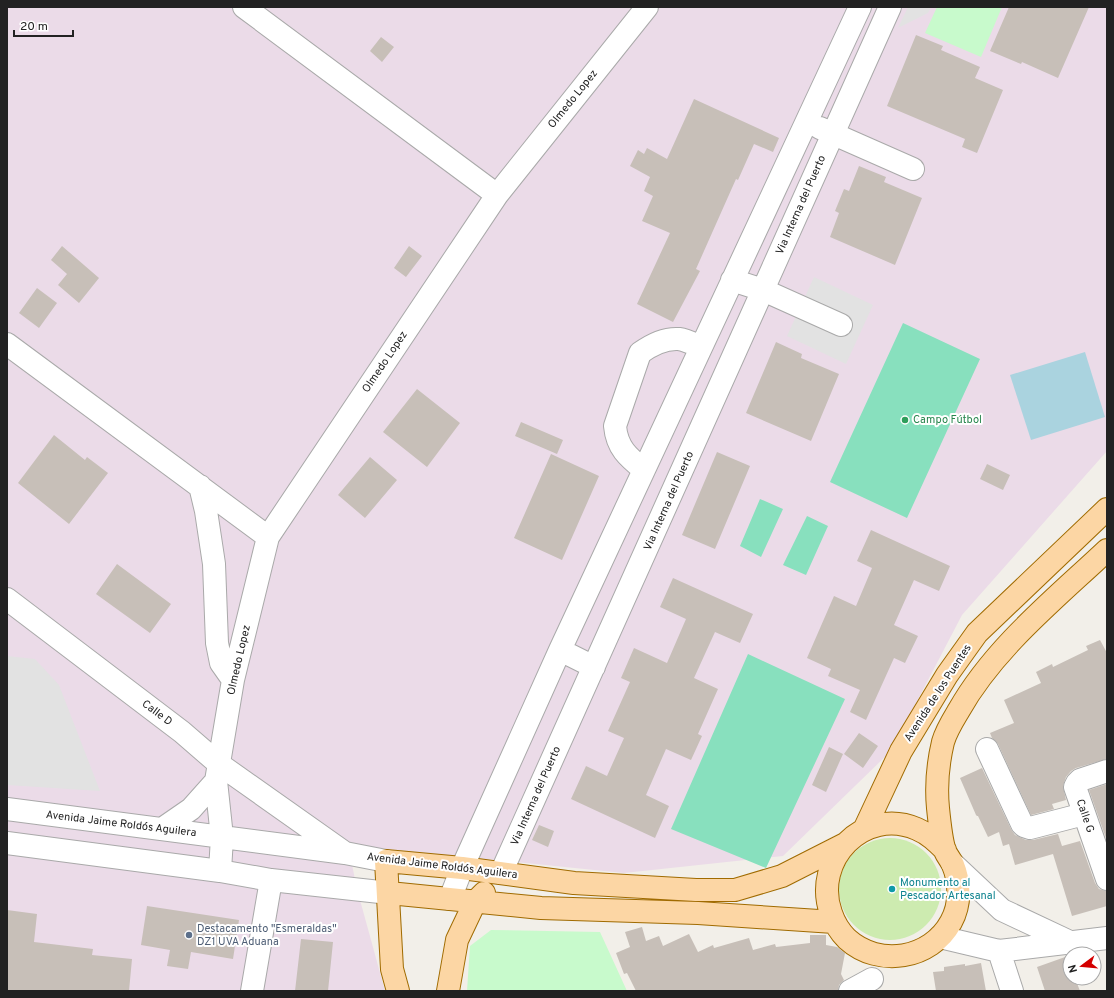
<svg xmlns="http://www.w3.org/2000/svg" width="1114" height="998" font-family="Overpass,sans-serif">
	<rect width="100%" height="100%" fill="#f2efe9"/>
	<path fill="#ebdbe8" d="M 7,7 L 1107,7 L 1107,451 L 962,615 L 891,751 L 783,856 L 624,873 L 348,845 L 357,889 L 385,991 L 7,991 Z"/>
	<path fill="#cdebb0" d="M839 889a51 51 0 1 1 102 0a51 51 0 1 1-102 0Z"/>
	<path fill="#c8facc" d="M 937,7 L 1002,7 L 981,57 L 925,33 Z
		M 491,930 L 600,932 L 627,991 L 467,991 L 470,946 Z"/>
	<path fill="#88e0be" d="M 903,323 L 980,359 L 907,518 L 830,482 Z
		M 760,499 L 783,509 L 761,557 L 740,546 Z
		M 807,516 L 828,526 L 806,575 L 783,565 Z
		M 748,654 L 845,699 L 766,868 L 671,829 Z"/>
	<path fill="#e2e2e2" d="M 908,7 L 931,7 L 928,13 L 898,28 Z
		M 814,277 L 873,305 L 846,364 L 787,336 Z
		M 7,656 L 35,659 L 59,685 L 100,791 L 7,785 Z"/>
	<path fill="#aad3df" d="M 1085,352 L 1105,417 L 1031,440 L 1010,375 Z"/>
	<path fill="#c7bfb8" d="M 1009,7 L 1089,7 L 1058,78 L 1022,62 L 1021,64 L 990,51 Z
		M 916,35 L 943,46 L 941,50 L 980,67 L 975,78 L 1003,90 L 977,153 L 962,147 L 965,139 L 887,106 Z
		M 381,37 L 394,47 L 382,62 L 370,51 Z
		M 694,99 L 779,138 L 773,152 L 754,144 L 738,180 L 736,179 L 696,269 L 700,271 L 673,322 L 637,304 L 670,233 L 642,221 L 653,196 L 644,191 L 650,177 L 630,166 L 638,150 L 644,154 L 647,148 L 667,159 Z
		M 859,166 L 886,177 L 884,182 L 922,198 L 895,265 L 830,237 L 839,213 L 835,211 L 844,189 L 849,191 Z
		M 62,246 L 99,278 L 79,303 L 58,285 L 67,274 L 51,260 Z
		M 409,246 L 422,256 L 406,277 L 394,268 Z
		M 37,288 L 57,303 L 39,328 L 19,313 Z
		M 776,342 L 802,354 L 801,358 L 839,374 L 811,441 L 746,413 Z
		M 417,389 L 460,423 L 427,467 L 383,432 Z
		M 521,422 L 563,440 L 557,454 L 515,436 Z
		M 54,435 L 85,460 L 87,457 L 108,473 L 69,524 L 18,483 Z
		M 717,452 L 750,466 L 715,549 L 682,535 Z
		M 551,454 L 599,476 L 562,560 L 514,538 Z
		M 370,457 L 397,480 L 365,518 L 338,495 Z
		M 987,464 L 1010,475 L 1003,490 L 980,479 Z
		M 871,530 L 950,566 L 939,591 L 914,580 L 894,625 L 918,636 L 905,663 L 894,658 L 866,720 L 850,712 L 860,690 L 828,676 L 831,669 L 807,658 L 834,596 L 856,606 L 872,568 L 857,561 Z
		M 117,564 L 171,604 L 150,633 L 96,594 Z
		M 673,578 L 753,614 L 740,643 L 715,632 L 694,678 L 718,689 L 698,734 L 702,736 L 691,760 L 666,749 L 646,795 L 669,806 L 655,838 L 571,799 L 586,766 L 607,776 L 624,738 L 608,731 L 630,682 L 621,678 L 634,648 L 667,663 L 686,619 L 660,607 Z
		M 1100,640 L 1107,653 L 1107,759 L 1076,768 L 1071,771 L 1066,777 L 1063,786 L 1066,800 L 1052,804 L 1054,809 L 1031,815 L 998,744 L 992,738 L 990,733 L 1014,723 L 1004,700 L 1041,683 L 1036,672 L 1052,664 L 1053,667 L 1088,650 L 1086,646 Z
		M 859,733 L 878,746 L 863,768 L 844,754 Z
		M 829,747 L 843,754 L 826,792 L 812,785 Z
		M 982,768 L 1011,829 L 1015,835 L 1026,840 L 1033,840 L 1058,834 L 1062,846 L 1080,841 L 1095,883 L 1099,889 L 1106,891 L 1107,906 L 1072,916 L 1053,854 L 1015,865 L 1009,844 L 1003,846 L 999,832 L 988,837 L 978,816 L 977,816 L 976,815 L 960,778 Z
		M 1107,784 L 1107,841 L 1089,790 Z
		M 539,825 L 554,831 L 548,847 L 532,840 Z
		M 147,906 L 239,920 L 233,959 L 191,952 L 188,969 L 167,966 L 170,950 L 141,945 Z
		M 7,910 L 37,914 L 34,942 L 93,949 L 92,955 L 132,959 L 129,991 L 7,991 Z
		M 642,927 L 646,941 L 659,936 L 663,946 L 689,934 L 698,952 L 713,945 L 714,948 L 749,938 L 753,950 L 775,944 L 776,947 L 810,943 L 810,935 L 826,935 L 826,945 L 837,947 L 845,953 L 841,974 L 844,980 L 839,985 L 838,991 L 636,991 L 627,973 L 624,974 L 616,953 L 630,947 L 625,932 Z
		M 301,939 L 333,942 L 328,991 L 295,991 Z
		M 1068,956 L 1070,962 L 1070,978 L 1075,978 L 1080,991 L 1045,991 L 1037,967 Z
		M 981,963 L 986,991 L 936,991 L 933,972 L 944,971 L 944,967 L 965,964 L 965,966 Z"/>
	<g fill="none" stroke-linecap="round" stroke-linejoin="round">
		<defs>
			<path id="minor" d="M 244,7 L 497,195
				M 820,128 L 913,169
				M 732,280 L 763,290 L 841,325
				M 7,344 L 268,537
				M 644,470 C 628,457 617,448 615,426 L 640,353 C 651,345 665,338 679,339 C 686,340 694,344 701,347
				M 200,486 L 206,511 L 214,564 L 217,643 L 221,663 L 233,680
				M 7,599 L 182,732 L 219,764 L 345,853
				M 560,650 L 594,667
				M 987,749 L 1022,824 L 1024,826 L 1030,828 L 1084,814
				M 1107,771 L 1080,780 L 1077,783 L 1075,787 L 1107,879
				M 7,809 L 345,853 L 386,861
				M 162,829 L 191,809 L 216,781
				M 7,843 L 220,871 L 271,880 L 389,893
				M 952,863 L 1002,910 L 1070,942
				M 220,871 L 222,837 L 216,781 L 233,680 L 268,537 L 497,195 L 647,7
				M 501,873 L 890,7
				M 450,899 L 462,868 L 560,650 L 860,7
				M 940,937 L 999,951 L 1107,938
				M 999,951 L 1012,991
				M 252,991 L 271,880
				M 850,991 L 872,979"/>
			<path id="major" d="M 864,830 L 901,751 L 947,675 L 977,633 L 1107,509
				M 945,850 C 937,842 929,834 917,829 C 864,806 812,860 831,913 C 834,922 840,932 847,939 C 879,968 931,959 951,922 C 961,904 960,882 953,865 C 951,860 947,856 945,851 C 942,843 939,818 938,808 C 936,787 938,763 943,742 C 946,731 953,720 959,710 C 994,648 1055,599 1107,550
				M 389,893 L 541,908 L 698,913 L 834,922
				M 398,991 L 392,969 L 386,861 L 462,868 L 574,883 L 696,890 L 735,890 L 782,876 L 845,844
				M 448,991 L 457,940 L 475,902 L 484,893"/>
		</defs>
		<use href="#minor" stroke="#a9a9a9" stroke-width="24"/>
		<use href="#major" stroke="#a06b00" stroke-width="24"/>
		<use href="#minor" stroke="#fff" stroke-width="22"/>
		<use href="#major" stroke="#fcd6a4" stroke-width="22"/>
	</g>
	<circle fill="#2e9e5b" stroke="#fff" stroke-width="1.5" cx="905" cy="420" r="4"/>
	<circle fill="#0f9aa8" stroke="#fff" stroke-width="1.5" cx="892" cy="889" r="4"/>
	<circle fill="#5c6f8a" stroke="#fff" stroke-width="1.5" cx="189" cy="935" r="4"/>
	<g text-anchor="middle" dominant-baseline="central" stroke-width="4" stroke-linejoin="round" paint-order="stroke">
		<g font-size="11" fill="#222" stroke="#fff">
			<text transform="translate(573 99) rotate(-51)">Olmedo Lopez</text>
			<text transform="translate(801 205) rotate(-66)">Via Interna del Puerto</text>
			<text transform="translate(385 362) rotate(-56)">Olmedo Lopez</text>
			<text transform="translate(669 501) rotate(-66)">Via Interna del Puerto</text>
			<text transform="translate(239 660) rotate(-77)">Olmedo Lopez</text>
			<text transform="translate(938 693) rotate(-57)">Avenida de los Puentes</text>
			<text transform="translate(157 713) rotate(37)">Calle D</text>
			<text transform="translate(536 796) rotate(-66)">Via Interna del Puerto</text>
			<text transform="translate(1085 816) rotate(71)">Calle G</text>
			<text transform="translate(121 824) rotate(7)">Avenida Jaime Roldós Aguilera</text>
			<text transform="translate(442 866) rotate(7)">Avenida Jaime Roldós Aguilera</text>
		</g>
		<g font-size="11" fill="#27864d" stroke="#fff" text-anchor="start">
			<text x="913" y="420">Campo Fútbol</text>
		</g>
		<g font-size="11" fill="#0d838f" stroke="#fff" text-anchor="start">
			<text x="900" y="883">Monumento al<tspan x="900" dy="13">Pescador Artesanal</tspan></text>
		</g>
		<g font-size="11" fill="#4e5e75" stroke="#fff" text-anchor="start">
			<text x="197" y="929">Destacamento "Esmeraldas"<tspan x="197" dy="13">DZ1 UVA Aduana</tspan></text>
		</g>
	</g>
	<rect width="1114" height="998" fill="none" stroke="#222222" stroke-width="16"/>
	<g transform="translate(1082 966) rotate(254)"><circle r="19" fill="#ffffff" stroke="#a7a7a7"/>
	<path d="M0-3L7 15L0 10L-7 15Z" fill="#d40000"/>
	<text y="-6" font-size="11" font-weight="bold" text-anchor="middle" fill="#222222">N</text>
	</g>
	<path d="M14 30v6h59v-6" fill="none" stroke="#222222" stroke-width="2"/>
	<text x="20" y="30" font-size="12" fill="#222222" stroke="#ffffff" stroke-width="3" paint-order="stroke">20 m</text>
</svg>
